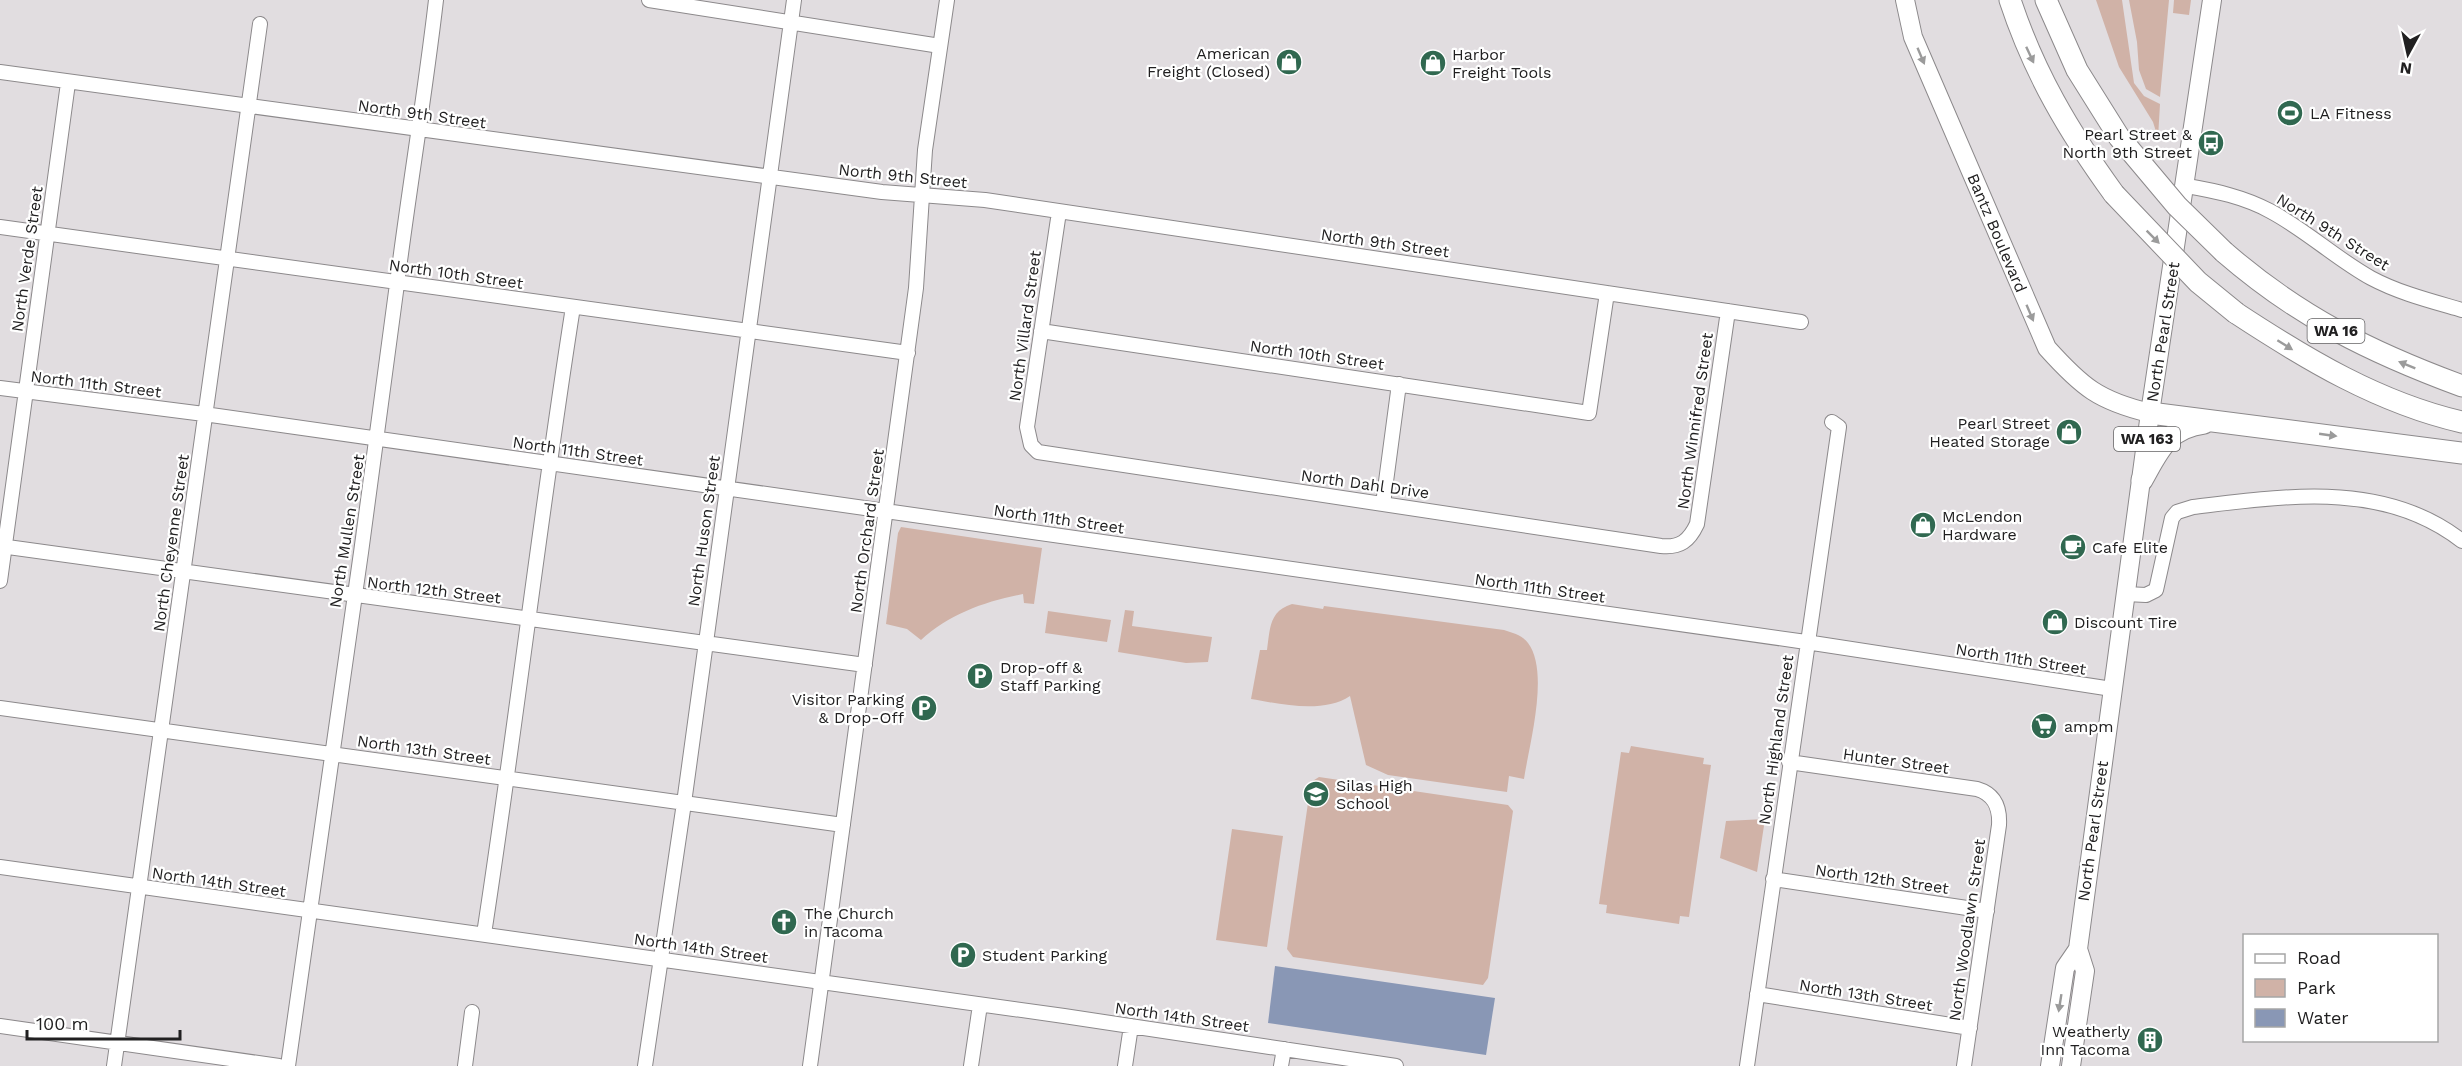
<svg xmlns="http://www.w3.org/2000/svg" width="2462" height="1066" font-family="'Work Sans',sans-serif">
	<rect width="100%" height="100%" fill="#e1dde0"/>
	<path fill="#d0b2a7" d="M 2096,0 L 2122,0 L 2134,83 L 2144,96 L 2160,104 L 2158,138 L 2153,122 L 2119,67 Z
		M 2129,0 L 2169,0 L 2160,97 L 2146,89 L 2139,70 L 2137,42 Z
		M 2174,0 L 2191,0 L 2189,15 L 2173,13 Z
		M 901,527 L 1042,548 L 1034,604 L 1024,603 L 1023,594 C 986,601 949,614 921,640 L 907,629 L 886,624 L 898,533 Z
		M 1292,604 L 1323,609 L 1324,606 L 1504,630 C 1513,633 1522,635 1528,643 C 1550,672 1529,745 1524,779 L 1509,776 L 1507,792 L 1388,775 L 1366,765 L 1350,696 C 1323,714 1281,704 1251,699 L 1260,650 L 1267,650 C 1270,629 1269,611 1292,604 Z
		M 1125,610 L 1134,611 L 1132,626 L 1212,637 L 1208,662 L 1186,663 L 1118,652 Z
		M 1048,611 L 1111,620 L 1107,642 L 1045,633 Z
		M 1631,746 L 1704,758 L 1703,764 L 1711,765 L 1689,917 L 1680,916 L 1679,924 L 1606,913 L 1607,905 L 1599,904 L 1621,752 L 1629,753 Z
		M 1319,777 L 1508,805 L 1513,811 L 1488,978 L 1483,985 L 1293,957 L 1287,949 L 1311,782 Z
		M 1765,819 L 1757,872 L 1720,858 L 1726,821 Z
		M 1232,829 L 1283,836 L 1267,947 L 1216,940 Z"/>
	<path fill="#8997b5" d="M 1275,966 L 1495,998 L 1486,1055 L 1268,1023 Z"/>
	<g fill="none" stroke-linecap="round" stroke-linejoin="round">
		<defs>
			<path id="minor" d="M 649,0 L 940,46
				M 0,72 L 882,192 L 985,200 L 1801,322
				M 2187,186 C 2216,191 2244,197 2270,211 C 2306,230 2335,258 2371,278 C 2399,293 2431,301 2462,310
				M 1059,212 L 1027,427 L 1031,445 L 1038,452 L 1661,546 C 1680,548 1689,541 1697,524 L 1728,311
				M 0,227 L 908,353
				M 1041,331 L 1589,413 L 1607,293
				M 0,388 L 204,414 L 1806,642 L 2112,689
				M 1383,504 L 1399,384
				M 0,546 L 865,665
				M 0,581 L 68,83
				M 2126,594 L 2146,595 L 2156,590 L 2172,518 L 2177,512 L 2193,507 C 2285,496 2384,480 2462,541
				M 0,708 L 843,825
				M 1789,762 L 1977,789 C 1994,794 2000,807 1999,825 L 1964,1066
				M 0,867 L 1064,1016 L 1396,1066
				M 1773,879 L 1987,911
				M 484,934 C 516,726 540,516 573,307
				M 1757,994 L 1970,1028
				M 0,1026 L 279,1066
				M 114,1066 L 260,24
				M 288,1066 C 326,805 363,545 397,284 C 409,189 425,95 436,0
				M 465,1066 L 472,1012
				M 645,1066 L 684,803 L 794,0
				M 810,1066 L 916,288 L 925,150 L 947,0
				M 971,1066 L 980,1005
				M 1125,1066 L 1131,1026
				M 1281,1066 L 1284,1049
				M 1747,1066 L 1839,427 L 1832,422"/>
			<path id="major" d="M 1905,0 L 1913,37 L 2047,348 C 2082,387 2099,401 2150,413
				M 2050,1066 L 2065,968 L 2078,949 L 2150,413 L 2212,0
				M 2071,1066 L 2085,971 L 2078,949"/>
			<path id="highway" d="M 2010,0 C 2034,73 2069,132 2114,194
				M 2046,0 L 2077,70 L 2119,137
				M 2224,252 C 2299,317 2370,352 2462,386
				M 2236,313 C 2306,359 2379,403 2462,422
				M 2150,413 L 2462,453
				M 2142,480 C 2159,450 2167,428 2204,423"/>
		</defs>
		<use href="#minor" stroke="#8c898b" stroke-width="16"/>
		<use href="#major" stroke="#8c898b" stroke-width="20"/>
		<use href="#highway" stroke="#8c898b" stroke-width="23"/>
		<use href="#minor" stroke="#fff" stroke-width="14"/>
		<use href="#major" stroke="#fff" stroke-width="18"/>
		<use href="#highway" stroke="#fff" stroke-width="21"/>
		<defs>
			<path id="highway-bridge" d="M 2119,137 L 2177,206 L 2224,252
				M 2114,194 L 2198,282 L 2236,313"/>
		</defs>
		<use href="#highway-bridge" stroke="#8c898b" stroke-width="23" stroke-linecap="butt"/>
		<use href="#highway-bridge" stroke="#fff" stroke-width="21"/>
	</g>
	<defs><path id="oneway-solid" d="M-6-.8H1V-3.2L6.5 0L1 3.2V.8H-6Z" transform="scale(1.5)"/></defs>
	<g fill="#9b9b9b">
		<use href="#oneway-solid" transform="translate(2030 55) rotate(65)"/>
		<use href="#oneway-solid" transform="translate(1921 56) rotate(67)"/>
		<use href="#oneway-solid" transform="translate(2153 237) rotate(45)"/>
		<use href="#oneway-solid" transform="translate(2030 313) rotate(67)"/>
		<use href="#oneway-solid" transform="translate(2285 345) rotate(32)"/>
		<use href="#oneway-solid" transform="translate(2407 365) rotate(-158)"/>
		<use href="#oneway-solid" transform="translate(2328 435) rotate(8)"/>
		<use href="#oneway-solid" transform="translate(2060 1003) rotate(99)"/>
	</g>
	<defs>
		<symbol id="shop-disc" viewBox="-11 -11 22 22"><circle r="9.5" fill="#306850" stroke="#fff"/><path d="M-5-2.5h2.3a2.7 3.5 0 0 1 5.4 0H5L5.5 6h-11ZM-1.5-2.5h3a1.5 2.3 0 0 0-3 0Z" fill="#fff"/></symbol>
		<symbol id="stadium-disc" viewBox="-11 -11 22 22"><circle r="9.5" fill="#306850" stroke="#fff"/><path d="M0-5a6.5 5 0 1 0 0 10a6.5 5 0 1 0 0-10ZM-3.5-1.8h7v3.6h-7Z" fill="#fff"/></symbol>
		<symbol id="bus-disc" viewBox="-11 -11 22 22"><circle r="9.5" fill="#306850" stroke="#fff"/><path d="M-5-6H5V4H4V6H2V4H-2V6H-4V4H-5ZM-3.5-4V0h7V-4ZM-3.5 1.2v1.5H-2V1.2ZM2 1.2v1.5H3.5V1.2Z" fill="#fff"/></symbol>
		<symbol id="cafe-disc" viewBox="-11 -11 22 22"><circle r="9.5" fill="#306850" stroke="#fff"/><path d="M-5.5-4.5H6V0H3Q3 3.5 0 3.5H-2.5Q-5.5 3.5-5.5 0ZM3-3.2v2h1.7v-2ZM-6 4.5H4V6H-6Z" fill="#fff"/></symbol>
		<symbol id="parking-disc" viewBox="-11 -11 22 22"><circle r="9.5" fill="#306850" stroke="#fff"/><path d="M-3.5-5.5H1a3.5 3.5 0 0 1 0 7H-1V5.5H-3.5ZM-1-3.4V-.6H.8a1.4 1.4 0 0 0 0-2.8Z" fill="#fff"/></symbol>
		<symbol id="supermarket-disc" viewBox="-11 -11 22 22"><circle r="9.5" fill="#306850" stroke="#fff"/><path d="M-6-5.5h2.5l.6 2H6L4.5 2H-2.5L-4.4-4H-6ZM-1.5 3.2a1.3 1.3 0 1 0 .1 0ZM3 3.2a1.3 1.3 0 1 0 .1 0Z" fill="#fff"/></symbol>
		<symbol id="school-disc" viewBox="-11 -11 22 22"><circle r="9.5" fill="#306850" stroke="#fff"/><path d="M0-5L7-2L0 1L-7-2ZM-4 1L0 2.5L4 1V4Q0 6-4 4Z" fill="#fff"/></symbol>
		<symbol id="church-disc" viewBox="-11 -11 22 22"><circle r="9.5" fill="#306850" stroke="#fff"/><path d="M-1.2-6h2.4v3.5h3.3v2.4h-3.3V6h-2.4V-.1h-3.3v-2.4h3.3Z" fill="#fff"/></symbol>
		<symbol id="building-disc" viewBox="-11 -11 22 22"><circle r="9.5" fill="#306850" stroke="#fff"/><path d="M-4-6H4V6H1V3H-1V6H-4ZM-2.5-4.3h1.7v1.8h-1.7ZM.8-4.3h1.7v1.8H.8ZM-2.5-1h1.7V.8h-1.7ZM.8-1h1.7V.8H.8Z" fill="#fff"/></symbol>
	</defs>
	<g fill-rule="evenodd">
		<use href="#shop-disc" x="1274" y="47" width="30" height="30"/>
		<use href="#shop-disc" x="1418" y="48" width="30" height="30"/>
		<use href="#stadium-disc" x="2275" y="98" width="30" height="30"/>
		<use href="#bus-disc" x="2196" y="128" width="30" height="30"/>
		<use href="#shop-disc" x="2054" y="417" width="30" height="30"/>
		<use href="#shop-disc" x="1908" y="510" width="30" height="30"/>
		<use href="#cafe-disc" x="2058" y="532" width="30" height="30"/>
		<use href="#shop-disc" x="2040" y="607" width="30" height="30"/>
		<use href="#parking-disc" x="965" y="661" width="30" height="30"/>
		<use href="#parking-disc" x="909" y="693" width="30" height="30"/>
		<use href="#supermarket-disc" x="2029" y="711" width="30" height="30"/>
		<use href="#school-disc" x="1301" y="779" width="30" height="30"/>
		<use href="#church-disc" x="769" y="907" width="30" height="30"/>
		<use href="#parking-disc" x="948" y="940" width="30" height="30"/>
		<use href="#building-disc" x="2135" y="1025" width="30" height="30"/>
	</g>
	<g text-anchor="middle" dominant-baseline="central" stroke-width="4.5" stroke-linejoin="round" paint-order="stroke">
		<g fill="#fff" stroke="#646364" stroke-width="1.5">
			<rect x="2307.5" y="319" width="57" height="24" rx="4.5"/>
			<rect x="2114" y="427" width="66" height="24" rx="4.5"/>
		</g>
		<g font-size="15" font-weight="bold" fill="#212021">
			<text x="2336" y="331">WA 16</text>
			<text x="2147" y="439">WA 163</text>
		</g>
		<g font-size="16" fill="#212021" stroke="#fff" text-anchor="start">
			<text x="1270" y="53" text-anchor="end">American<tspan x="1270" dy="18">Freight (Closed)</tspan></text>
			<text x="1452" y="54">Harbor<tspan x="1452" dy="18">Freight Tools</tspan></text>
			<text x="2310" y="113">LA Fitness</text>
			<text x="2192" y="134" text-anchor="end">Pearl Street &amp;<tspan x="2192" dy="18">North 9th Street</tspan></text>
			<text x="2050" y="423" text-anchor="end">Pearl Street<tspan x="2050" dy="18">Heated Storage</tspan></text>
			<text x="1942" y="516">McLendon<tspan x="1942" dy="18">Hardware</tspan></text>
			<text x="2092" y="547">Cafe Elite</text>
			<text x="2074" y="622">Discount Tire</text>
			<text x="1000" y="667">Drop-off &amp;<tspan x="1000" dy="18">Staff Parking</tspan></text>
			<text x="904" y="699" text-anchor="end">Visitor Parking<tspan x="904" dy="18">&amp; Drop-Off</tspan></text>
			<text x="2064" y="726">ampm</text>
			<text x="1336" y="785">Silas High<tspan x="1336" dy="18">School</tspan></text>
			<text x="804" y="913">The Church<tspan x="804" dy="18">in Tacoma</tspan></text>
			<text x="982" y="955">Student Parking</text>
			<text x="2130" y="1031" text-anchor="end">Weatherly<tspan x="2130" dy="18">Inn Tacoma</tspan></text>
		</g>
		<g font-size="16" fill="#212021" stroke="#fff">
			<text transform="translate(422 114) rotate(8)">North 9th Street</text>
			<text transform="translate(903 176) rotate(6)">North 9th Street</text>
			<text transform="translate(2333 232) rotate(32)">North 9th Street</text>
			<text transform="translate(1997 233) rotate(67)">Bantz Boulevard</text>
			<text transform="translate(1385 243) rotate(8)">North 9th Street</text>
			<text transform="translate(27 259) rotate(-82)">North Verde Street</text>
			<text transform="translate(456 274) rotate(8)">North 10th Street</text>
			<text transform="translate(1025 326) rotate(-82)">North Villard Street</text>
			<text transform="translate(2163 332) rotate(-81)">North Pearl Street</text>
			<text transform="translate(1317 355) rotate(8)">North 10th Street</text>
			<text transform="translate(96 384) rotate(7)">North 11th Street</text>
			<text transform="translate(1695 421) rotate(-82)">North Winnifred Street</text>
			<text transform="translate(578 451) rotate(8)">North 11th Street</text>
			<text transform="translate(1365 484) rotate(8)">North Dahl Drive</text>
			<text transform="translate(1059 519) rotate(8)">North 11th Street</text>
			<text transform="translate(347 531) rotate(-81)">North Mullen Street</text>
			<text transform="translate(704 531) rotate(-82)">North Huson Street</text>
			<text transform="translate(867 531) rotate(-82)">North Orchard Street</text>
			<text transform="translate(171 543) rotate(-82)">North Cheyenne Street</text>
			<text transform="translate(1540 588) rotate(8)">North 11th Street</text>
			<text transform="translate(434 590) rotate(7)">North 12th Street</text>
			<text transform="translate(2021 659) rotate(9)">North 11th Street</text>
			<text transform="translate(1776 740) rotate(-82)">North Highland Street</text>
			<text transform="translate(424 750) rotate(8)">North 13th Street</text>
			<text transform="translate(1896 761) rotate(8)">Hunter Street</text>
			<text transform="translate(2093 831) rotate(-82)">North Pearl Street</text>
			<text transform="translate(1882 879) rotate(8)">North 12th Street</text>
			<text transform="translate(219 882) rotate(8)">North 14th Street</text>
			<text transform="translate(1967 930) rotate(-82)">North Woodlawn Street</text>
			<text transform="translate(701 948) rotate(8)">North 14th Street</text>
			<text transform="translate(1866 995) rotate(9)">North 13th Street</text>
			<text transform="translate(1182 1017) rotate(8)">North 14th Street</text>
		</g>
	</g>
	<rect x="2243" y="934" width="195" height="108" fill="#ffffff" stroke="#a6a6a6" stroke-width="1.5"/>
	<rect x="2255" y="954" width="30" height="9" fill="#ffffff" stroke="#a6a6a6" stroke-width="1.5"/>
	<text x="2297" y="964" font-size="18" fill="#212021">Road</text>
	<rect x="2255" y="979" width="30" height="18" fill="#d0b2a7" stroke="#a6a6a6" stroke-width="1.5"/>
	<text x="2297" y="994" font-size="18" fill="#212021">Park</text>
	<rect x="2255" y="1009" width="30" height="18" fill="#8997b5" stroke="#a6a6a6" stroke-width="1.5"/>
	<text x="2297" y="1024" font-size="18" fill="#212021">Water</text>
	<g transform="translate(2408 54) rotate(188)" stroke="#ffffff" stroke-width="4.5" paint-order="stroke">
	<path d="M0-4.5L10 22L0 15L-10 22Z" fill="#212021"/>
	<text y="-9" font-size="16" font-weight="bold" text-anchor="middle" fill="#212021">N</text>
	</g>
	<path d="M27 1030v9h153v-9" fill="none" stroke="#212021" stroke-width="3"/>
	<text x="36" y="1030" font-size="18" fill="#212021" stroke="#ffffff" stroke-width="4.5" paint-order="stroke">100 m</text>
</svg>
